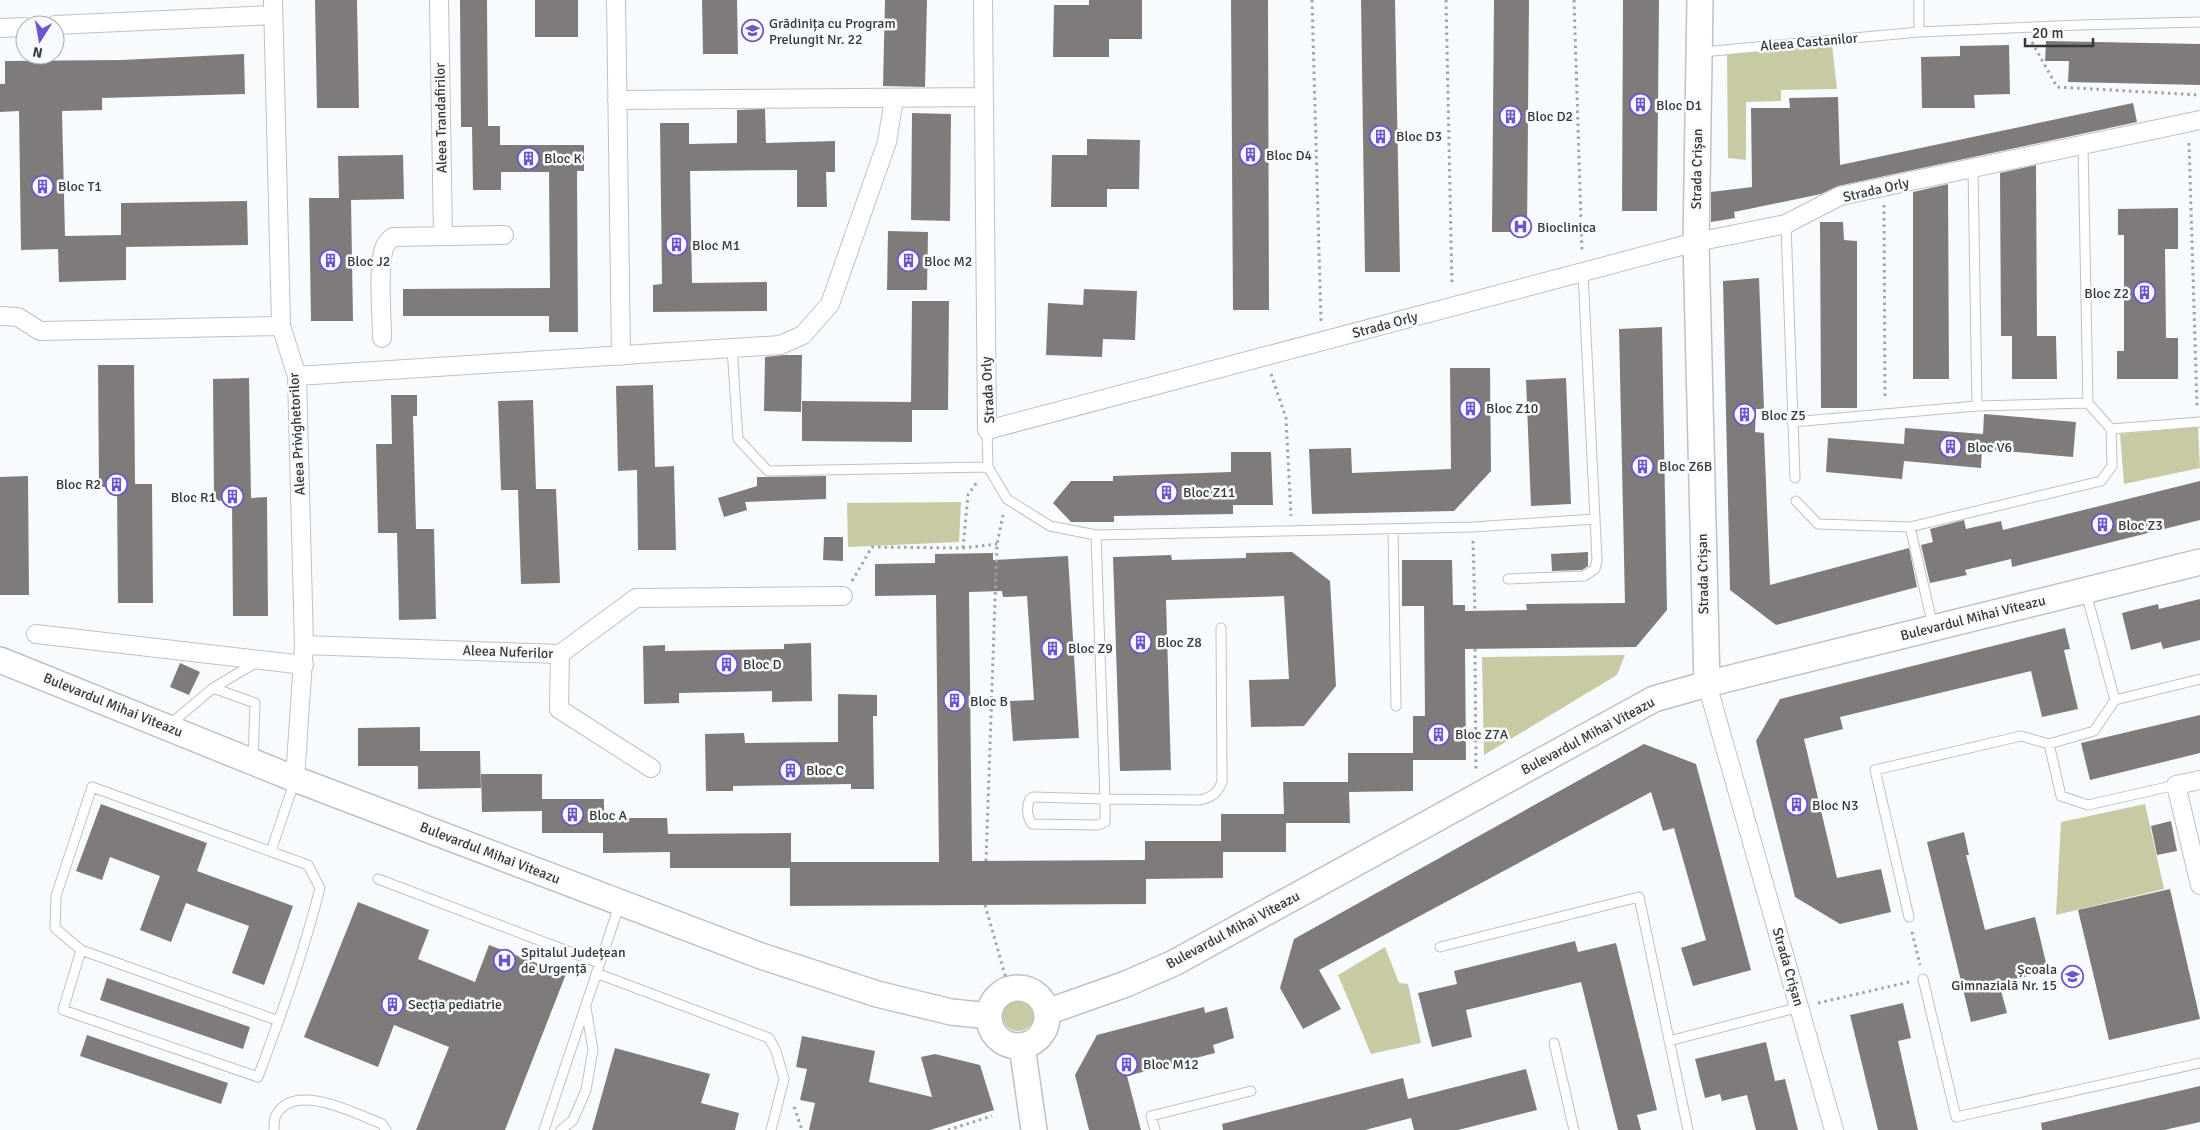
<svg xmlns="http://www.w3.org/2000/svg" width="2200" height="1130" font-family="Signika,sans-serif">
	<rect width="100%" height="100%" fill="#f8fbfe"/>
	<path fill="#c8caa3" d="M 1832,44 L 1837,89 L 1781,90 L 1781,101 L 1746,102 L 1746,160 L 1728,158 L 1727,54 Z
		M 2198,427 L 2200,468 L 2124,484 L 2120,434 Z
		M 961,502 L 959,542 L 848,547 L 847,503 Z
		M 1625,655 L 1617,675 L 1484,755 L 1482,657 Z
		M 2145,804 L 2164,889 L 2056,915 L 2061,822 Z
		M 1385,947 L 1399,983 L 1408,984 L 1421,1043 L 1371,1054 L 1338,975 Z
		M1002 1015a16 16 0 1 1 32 0a16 16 0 1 1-32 0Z"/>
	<path fill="#7f7b7a" d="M 315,0 L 357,0 L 359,108 L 317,108 Z
		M 460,0 L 487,0 L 488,126 L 500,126 L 500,145 L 584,145 L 584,171 L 577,171 L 578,332 L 549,332 L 549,316 L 403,316 L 403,289 L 550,288 L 549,172 L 501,172 L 501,190 L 473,190 L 472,127 L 461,127 Z
		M 535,0 L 578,0 L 578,37 L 535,37 Z
		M 702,0 L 737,0 L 738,54 L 703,54 Z
		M 885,0 L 927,0 L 925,87 L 883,86 Z
		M 1089,0 L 1142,0 L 1142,39 L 1109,39 L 1109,57 L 1053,57 L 1054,5 L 1089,5 Z
		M 1231,0 L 1268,0 L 1269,310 L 1233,310 Z
		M 1361,0 L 1395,0 L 1400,272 L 1365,272 Z
		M 1494,0 L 1529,0 L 1527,232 L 1492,232 Z
		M 1623,0 L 1659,0 L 1657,211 L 1622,211 Z
		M 2046,41 L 2200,44 L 2200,85 L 2068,82 L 2069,61 L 2045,61 Z
		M 2009,45 L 2010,94 L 1974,95 L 1975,108 L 1922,108 L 1921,57 L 1960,56 L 1960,46 Z
		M 244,54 L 245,94 L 102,98 L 102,110 L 62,111 L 65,236 L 121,235 L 121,203 L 247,201 L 248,245 L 126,247 L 126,280 L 59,282 L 58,249 L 21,250 L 19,111 L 0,112 L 0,84 L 5,84 L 5,61 L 121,60 Z
		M 1838,97 L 1840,165 L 2133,103 L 2137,122 L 1838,186 L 1821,194 L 1734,212 L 1735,218 L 1711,222 L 1711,192 L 1752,187 L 1751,108 L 1790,108 L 1789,98 Z
		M 765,109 L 766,143 L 835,141 L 835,172 L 826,172 L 827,207 L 797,207 L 797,170 L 690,171 L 692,283 L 767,282 L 767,311 L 653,312 L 653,285 L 662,284 L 660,123 L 689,123 L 689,144 L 737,143 L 737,110 Z
		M 912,113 L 951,114 L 950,221 L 911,220 Z
		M 1087,139 L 1140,140 L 1139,189 L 1107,189 L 1107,207 L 1051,207 L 1052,155 L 1087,155 Z
		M 403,155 L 404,199 L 351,200 L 353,321 L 311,321 L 309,198 L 339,198 L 338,156 Z
		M 2036,165 L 2037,336 L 2056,336 L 2057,379 L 2012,379 L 2012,336 L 2001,336 L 2000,173 Z
		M 1948,184 L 1949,379 L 1913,379 L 1913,192 Z
		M 2178,208 L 2178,249 L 2165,249 L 2166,338 L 2178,338 L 2178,379 L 2117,379 L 2117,351 L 2124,351 L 2124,235 L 2118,235 L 2118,209 Z
		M 1820,222 L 1843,222 L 1844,240 L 1857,241 L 1857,408 L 1821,408 Z
		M 888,231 L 928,232 L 927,290 L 887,290 Z
		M 1759,278 L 1764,409 L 1756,409 L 1755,432 L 1764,433 L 1770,585 L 1909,548 L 1917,587 L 1776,625 L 1730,590 L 1723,281 Z
		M 1084,289 L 1137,291 L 1135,340 L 1103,339 L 1102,357 L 1046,355 L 1048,303 L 1083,305 Z
		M 912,301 L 949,301 L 948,410 L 912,410 L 912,442 L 802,441 L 802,401 L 911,402 Z
		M 1662,327 L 1667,610 L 1636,647 L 1465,649 L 1466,760 L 1413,760 L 1413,791 L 1349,792 L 1350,823 L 1286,823 L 1286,852 L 1223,852 L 1223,878 L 1146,879 L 1146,904 L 790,906 L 790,868 L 670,868 L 670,852 L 603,853 L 603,833 L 542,833 L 542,811 L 482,812 L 481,774 L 542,774 L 542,799 L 604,799 L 604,818 L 667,818 L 668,834 L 791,833 L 791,862 L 939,862 L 936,595 L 875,596 L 875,564 L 935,563 L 935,554 L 993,553 L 993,560 L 1068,556 L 1079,738 L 1013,741 L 1010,701 L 1034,700 L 1027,596 L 1003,597 L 1002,591 L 969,592 L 972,861 L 1145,860 L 1145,841 L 1221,841 L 1221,814 L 1284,814 L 1283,782 L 1348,782 L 1348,753 L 1413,753 L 1413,716 L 1425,716 L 1424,606 L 1402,606 L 1402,560 L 1452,560 L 1453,605 L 1465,605 L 1465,611 L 1527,610 L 1526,604 L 1625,603 L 1619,329 Z
		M 784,355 L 802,355 L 801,412 L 764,411 L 765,357 Z
		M 98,365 L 134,365 L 135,484 L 152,484 L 153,603 L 118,603 L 117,487 L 99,487 Z
		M 1450,368 L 1490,368 L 1491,471 L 1454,511 L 1312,514 L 1309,449 L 1351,448 L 1352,473 L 1451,469 Z
		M 249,378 L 251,498 L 267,497 L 268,616 L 233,616 L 232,500 L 214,501 L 213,379 Z
		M 1566,378 L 1571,504 L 1531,506 L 1526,380 Z
		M 653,385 L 655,467 L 674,466 L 676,550 L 638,550 L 637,470 L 618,471 L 616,386 Z
		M 391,395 L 417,395 L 417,416 L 413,416 L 416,529 L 434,529 L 436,619 L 399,620 L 397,533 L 378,533 L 376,444 L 392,444 Z
		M 533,400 L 536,489 L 556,489 L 560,583 L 521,584 L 518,490 L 501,490 L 498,401 Z
		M 1984,414 L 2076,422 L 2073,457 L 1982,449 L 1981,468 L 1904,461 L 1902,479 L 1826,472 L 1828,438 L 1904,444 L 1905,428 L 1983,434 Z
		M 1231,452 L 1271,452 L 1273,505 L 1233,505 L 1233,514 L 1114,516 L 1114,522 L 1071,522 L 1053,503 L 1071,481 L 1113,481 L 1113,476 L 1231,472 Z
		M 28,476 L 29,595 L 0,595 L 0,477 Z
		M 826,476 L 826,499 L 745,502 L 747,510 L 724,517 L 718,498 L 757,486 L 757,477 Z
		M 2200,481 L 2200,520 L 2012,567 L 2011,559 L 1965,570 L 1967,575 L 1930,583 L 1921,545 L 1933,542 L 1930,529 L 1964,520 L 1966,529 L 2001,521 L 2003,530 Z
		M 824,537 L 843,537 L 843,561 L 823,560 Z
		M 1292,552 L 1330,581 L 1336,686 L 1304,726 L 1251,727 L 1249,680 L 1289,679 L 1284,596 L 1166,600 L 1171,770 L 1120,771 L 1113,557 L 1171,555 L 1172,560 L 1246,558 L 1246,553 Z
		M 1588,552 L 1588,566 L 1582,570 L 1552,571 L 1551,554 Z
		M 2200,599 L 2200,640 L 2163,649 L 2161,642 L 2131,650 L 2122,613 L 2158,604 L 2159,609 Z
		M 2065,628 L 2070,649 L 2064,650 L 2078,709 L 2042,717 L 2031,671 L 1840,717 L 1843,729 L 1804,739 L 1837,878 L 1881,869 L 1891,912 L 1840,924 L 1795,897 L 1756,741 L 1780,699 Z
		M 811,643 L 812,701 L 772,702 L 772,691 L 679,693 L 679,703 L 644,704 L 643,646 L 665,645 L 665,651 L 784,649 L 784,644 Z
		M 180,663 L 200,672 L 189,695 L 170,687 Z
		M 838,694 L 877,695 L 877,716 L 873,716 L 874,789 L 851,789 L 851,784 L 733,786 L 733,791 L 706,791 L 705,734 L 744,733 L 745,743 L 838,742 Z
		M 2200,715 L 2200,753 L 2090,780 L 2081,743 Z
		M 420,727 L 420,751 L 480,751 L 481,788 L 418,789 L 418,766 L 358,766 L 358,728 Z
		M 1644,744 L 1696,764 L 1751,970 L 1693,986 L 1681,948 L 1706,940 L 1674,828 L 1663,831 L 1651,792 L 1319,970 L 1341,1009 L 1303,1029 L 1280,988 L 1294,939 Z
		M 101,804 L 207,843 L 197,871 L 293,906 L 264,985 L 232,973 L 249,926 L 186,903 L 171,942 L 140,930 L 160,876 L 110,857 L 102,880 L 76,871 Z
		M 2171,821 L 2177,851 L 2157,855 L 2151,826 Z
		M 1964,832 L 1969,855 L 1966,855 L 1985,930 L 2035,917 L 2048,971 L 1999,983 L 2007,1013 L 1971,1022 L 1927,842 Z
		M 2170,889 L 2200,1019 L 2109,1040 L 2078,910 Z
		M 358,902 L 429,930 L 418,959 L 475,982 L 489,945 L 566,974 L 505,1130 L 416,1130 L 449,1047 L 394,1025 L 378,1067 L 304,1037 Z
		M 1575,941 L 1578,952 L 1616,943 L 1657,1110 L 1637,1115 L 1641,1130 L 1618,1130 L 1581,982 L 1466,1010 L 1472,1037 L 1432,1047 L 1418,993 L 1457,984 L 1454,971 Z
		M 107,978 L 250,1027 L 243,1049 L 100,1000 Z
		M 1903,1003 L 1911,1038 L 1898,1041 L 1918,1130 L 1878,1130 L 1850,1015 Z
		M 1204,1007 L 1205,1013 L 1227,1007 L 1234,1038 L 1213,1045 L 1215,1053 L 1127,1076 L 1141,1130 L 1089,1130 L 1075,1075 L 1097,1035 Z
		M 87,1035 L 228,1083 L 221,1104 L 80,1056 Z
		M 802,1036 L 875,1051 L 869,1082 L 932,1097 L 921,1057 L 935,1054 L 980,1065 L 994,1110 L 930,1130 L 809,1130 L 815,1103 L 800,1100 L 807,1069 L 796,1067 Z
		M 1766,1042 L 1775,1081 L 1785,1079 L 1798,1130 L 1756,1130 L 1747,1095 L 1722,1101 L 1720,1094 L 1705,1098 L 1695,1059 Z
		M 615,1048 L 710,1074 L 701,1103 L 739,1113 L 735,1130 L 592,1130 Z
		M 1526,1069 L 1537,1110 L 1458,1130 L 1414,1130 L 1411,1118 L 1365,1130 L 1223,1130 L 1222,1124 L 1403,1078 L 1408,1099 Z
		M 2200,1086 L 2200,1122 L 2164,1130 L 2042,1130 L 2041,1123 Z"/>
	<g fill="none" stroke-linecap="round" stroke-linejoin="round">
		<defs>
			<path id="lane" d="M 1919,32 L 1919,0
				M 1702,52 L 1919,32 L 2080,25 L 2200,22
				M 1973,169 L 1977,406
				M 1786,224 L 1795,478
				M 732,347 L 738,439 L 768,471 L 988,467
				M 2088,403 L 2111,429 L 2200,422
				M 1792,422 L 1977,406 L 2088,403 L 2083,145
				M 987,430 L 988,467 L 1007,499 L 1050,526 L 1096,535 L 1105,799 L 1200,800 C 1212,797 1217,794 1222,782 L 1221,628
				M 1796,501 L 1818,524 L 1910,527 L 2101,481 L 2112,466 L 2111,429
				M 1910,527 L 1933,626
				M 1393,529 L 1396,706
				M 1096,535 L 1473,527 L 1595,519
				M 1508,579 L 1584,576 L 1595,569 L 1597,560 L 1583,273
				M 2086,593 L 2115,700 L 2094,731 L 2049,744 L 2061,796 L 2088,805 L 2176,785
				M 213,688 L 255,703 L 253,760
				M 2115,700 L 2200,679
				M 168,726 L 213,688 L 257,662
				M 1033,797 L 1105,799 L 1105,822 L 1098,825 L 1032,824 C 1027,817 1026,807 1030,799 Z
				M 271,851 L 295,780
				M 378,879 L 599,963
				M 1909,917 L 1875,770 L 2021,736 L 2049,744
				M 1440,947 L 1639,897 L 1688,1130
				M 81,950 L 63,1010 L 258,1077 C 281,1015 304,952 320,888 L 308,865 L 92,787 L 56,896 L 55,928 L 81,950 L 279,1021
				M 596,973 L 769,1038 L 776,1051 L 784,1079 L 771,1130
				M 1923,979 L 1956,1117 L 2200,1063
				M 1669,1041 L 1800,1007
				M 1554,1043 L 1574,1130
				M 274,1130 C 274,1125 274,1119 276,1115 C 295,1081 356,1114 382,1124 L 386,1130
				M 544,1130 L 620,903
				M 561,1130 L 573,1120 L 586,1090 L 593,1050 L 586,1008
				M 1155,1130 L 1151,1116 L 1251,1091"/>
			<path id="street" d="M 273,0 L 281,326 L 297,376 L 304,645 L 295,779
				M 439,0 L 443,236
				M 616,0 L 621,356
				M 983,0 L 987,430 L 1696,242 L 1786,224 L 1840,196 L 2200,120
				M 55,25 L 273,15
				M 0,28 L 25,27
				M 617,100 L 984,97
				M 0,316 L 18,317 L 40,331 L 281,326
				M 382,338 C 382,317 377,263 385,246 C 387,242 389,240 393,237 L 504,235
				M 297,376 L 780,345 L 803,335 L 830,304 L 887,142 L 894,99
				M 36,634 L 304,665
				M 304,645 L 560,654 L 636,598 L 843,596
				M 560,654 L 559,709 L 651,768
				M 1707,684 L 1834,1130
				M 2200,780 L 2176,785 L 2200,885"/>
			<path id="secondary" d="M 1700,0 L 1696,242 L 1707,684
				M 0,660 L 295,779 L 761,956 L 877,994 L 951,1012 L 989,1016
				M989 1017a29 29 0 1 1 58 0a29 29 0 1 1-58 0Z
				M 1047,1012 L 1126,984 L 1174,963 L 1654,699 L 1707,684 L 2200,562
				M 1022,1046 L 1034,1130"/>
		</defs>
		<use href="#lane" stroke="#bec1c3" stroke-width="11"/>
		<use href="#street" stroke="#bec1c3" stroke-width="20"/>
		<use href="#secondary" stroke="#bec1c3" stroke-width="28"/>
		<path stroke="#a1a3a5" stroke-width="3" stroke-dasharray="2.5 4" stroke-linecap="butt" d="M 1312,0 L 1321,321
			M 1446,0 L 1452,286
			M 1574,0 L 1582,253
			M 2032,42 L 2057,87 L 2200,95
			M 2189,143 L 2197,407
			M 1884,205 L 1885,399
			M 1271,374 L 1286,418 L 1291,516
			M 1473,541 L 1475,611
			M 963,548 L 968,495 L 977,482
			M 852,581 L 872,547 L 963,548 L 997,544
			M 1475,649 L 1476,769
			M 986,861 L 997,544 L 1003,515
			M 985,905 L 1009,989
			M 1912,932 L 1920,965
			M 1818,1003 L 1909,982
			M 794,1107 L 802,1130
			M 948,1130 L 992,1116"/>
		<use href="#lane" stroke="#fff" stroke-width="9"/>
		<use href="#street" stroke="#fff" stroke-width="18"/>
		<use href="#secondary" stroke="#fff" stroke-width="25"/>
	</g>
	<defs>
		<symbol id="school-ring" viewBox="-11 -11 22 22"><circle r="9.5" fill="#f8fbfe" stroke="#6e55cf" stroke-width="1.5"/><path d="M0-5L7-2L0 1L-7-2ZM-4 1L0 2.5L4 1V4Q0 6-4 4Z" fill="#6e55cf"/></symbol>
		<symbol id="building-ring" viewBox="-11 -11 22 22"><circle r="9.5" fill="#f8fbfe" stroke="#6e55cf" stroke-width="1.5"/><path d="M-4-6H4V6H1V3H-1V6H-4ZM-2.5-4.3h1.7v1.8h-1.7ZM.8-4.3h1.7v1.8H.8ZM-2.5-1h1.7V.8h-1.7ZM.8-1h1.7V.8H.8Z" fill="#6e55cf"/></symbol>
		<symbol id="hospital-ring" viewBox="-11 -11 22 22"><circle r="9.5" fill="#f8fbfe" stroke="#6e55cf" stroke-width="1.5"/><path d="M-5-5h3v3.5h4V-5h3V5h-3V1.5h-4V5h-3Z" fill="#6e55cf"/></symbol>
	</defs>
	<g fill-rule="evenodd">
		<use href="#school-ring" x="740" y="18" width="25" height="25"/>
		<use href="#building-ring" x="1628" y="92" width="25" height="25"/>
		<use href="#building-ring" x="1498" y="104" width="25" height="25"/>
		<use href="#building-ring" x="1368" y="124" width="25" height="25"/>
		<use href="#building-ring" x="1238" y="142" width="25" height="25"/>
		<use href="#building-ring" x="516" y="146" width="25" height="25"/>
		<use href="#building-ring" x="30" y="174" width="25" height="25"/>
		<use href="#hospital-ring" x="1508" y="214" width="25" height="25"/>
		<use href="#building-ring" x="664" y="232" width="25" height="25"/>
		<use href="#building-ring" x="318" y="248" width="25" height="25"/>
		<use href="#building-ring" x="896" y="248" width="25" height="25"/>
		<use href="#building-ring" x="2132" y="280" width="25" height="25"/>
		<use href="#building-ring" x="1458" y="396" width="25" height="25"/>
		<use href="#building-ring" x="1732" y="402" width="25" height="25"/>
		<use href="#building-ring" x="1938" y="434" width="25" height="25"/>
		<use href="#building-ring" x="1630" y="454" width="25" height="25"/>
		<use href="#building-ring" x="104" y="472" width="25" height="25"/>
		<use href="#building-ring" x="1154" y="480" width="25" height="25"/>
		<use href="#building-ring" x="220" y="484" width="25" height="25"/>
		<use href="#building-ring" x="2090" y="512" width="25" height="25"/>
		<use href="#building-ring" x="1128" y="630" width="25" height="25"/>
		<use href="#building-ring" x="1040" y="636" width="25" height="25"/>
		<use href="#building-ring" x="714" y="652" width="25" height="25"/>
		<use href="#building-ring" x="942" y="688" width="25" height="25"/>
		<use href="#building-ring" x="1426" y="722" width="25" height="25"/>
		<use href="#building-ring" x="778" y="758" width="25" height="25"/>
		<use href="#building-ring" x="1784" y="792" width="25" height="25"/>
		<use href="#building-ring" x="560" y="802" width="25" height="25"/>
		<use href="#hospital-ring" x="492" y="948" width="25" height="25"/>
		<use href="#school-ring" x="2060" y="964" width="25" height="25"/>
		<use href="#building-ring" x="380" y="992" width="25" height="25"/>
		<use href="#building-ring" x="1114" y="1052" width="25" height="25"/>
	</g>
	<g text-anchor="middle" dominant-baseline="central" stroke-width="5" stroke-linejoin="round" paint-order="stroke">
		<g font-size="14" fill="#363738" stroke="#f8fbfe" text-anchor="start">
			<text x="769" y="23">Grădinița cu Program<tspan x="769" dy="16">Prelungit Nr. 22</tspan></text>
			<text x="1656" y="105">Bloc D1</text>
			<text x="1527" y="116">Bloc D2</text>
			<text x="1396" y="136">Bloc D3</text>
			<text x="1266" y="155">Bloc D4</text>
			<text x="544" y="158">Bloc K</text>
			<text x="58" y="186">Bloc T1</text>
			<text x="1537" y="227">Bioclinica</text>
			<text x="692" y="245">Bloc M1</text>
			<text x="347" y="261">Bloc J2</text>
			<text x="924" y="261">Bloc M2</text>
			<text x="2129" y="293" text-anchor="end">Bloc Z2</text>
			<text x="1486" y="408">Bloc Z10</text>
			<text x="1761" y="415">Bloc Z5</text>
			<text x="1967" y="447">Bloc V6</text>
			<text x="1659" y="466">Bloc Z6B</text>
			<text x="101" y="484" text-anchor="end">Bloc R2</text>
			<text x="1183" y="492">Bloc Z11</text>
			<text x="216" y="497" text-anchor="end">Bloc R1</text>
			<text x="2118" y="525">Bloc Z3</text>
			<text x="1157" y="642">Bloc Z8</text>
			<text x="1068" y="648">Bloc Z9</text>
			<text x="743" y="664">Bloc D</text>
			<text x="970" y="701">Bloc B</text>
			<text x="1455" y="734">Bloc Z7A</text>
			<text x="806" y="770">Bloc C</text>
			<text x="1812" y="805">Bloc N3</text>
			<text x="589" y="815">Bloc A</text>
			<text x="521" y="952">Spitalul Județean<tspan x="521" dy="16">de Urgență</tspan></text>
			<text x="2057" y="969" text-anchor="end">Școala<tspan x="2057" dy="16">Gimnazială Nr. 15</tspan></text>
			<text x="408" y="1004">Secția pediatrie</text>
			<text x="1143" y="1064">Bloc M12</text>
		</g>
		<g font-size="14" fill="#363738" stroke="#f8fbfe">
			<text transform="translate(1809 42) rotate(-5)">Aleea Castanilor</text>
			<text transform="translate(441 118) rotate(-91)">Aleea Trandafirilor</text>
			<text transform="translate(1697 169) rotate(-89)">Strada Crișan</text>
			<text transform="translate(1876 190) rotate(-13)">Strada Orly</text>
			<text transform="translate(1385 325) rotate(-15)">Strada Orly</text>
			<text transform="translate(988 390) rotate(-93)">Strada Orly</text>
			<text transform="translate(297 434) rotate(-93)">Aleea Privighetorilor</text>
			<text transform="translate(1703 574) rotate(-91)">Strada Crișan</text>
			<text transform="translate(1973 618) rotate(-14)">Bulevardul Mihai Viteazu</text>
			<text transform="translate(508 652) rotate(2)">Aleea Nuferilor</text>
			<text transform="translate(113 705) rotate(22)">Bulevardul Mihai Viteazu</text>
			<text transform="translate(1588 736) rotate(-28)">Bulevardul Mihai Viteazu</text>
			<text transform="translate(490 853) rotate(21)">Bulevardul Mihai Viteazu</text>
			<text transform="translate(1233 930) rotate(-28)">Bulevardul Mihai Viteazu</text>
			<text transform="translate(1788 967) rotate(74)">Strada Crișan</text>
		</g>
	</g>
	<g transform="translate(40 40) rotate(191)"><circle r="24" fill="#f8fbfe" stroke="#aaadaf"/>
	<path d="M0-4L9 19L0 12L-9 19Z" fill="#6e55cf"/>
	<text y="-8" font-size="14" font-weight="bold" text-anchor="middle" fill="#363738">N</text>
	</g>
	<path d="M2025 38v8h68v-8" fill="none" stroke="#363738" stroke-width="2.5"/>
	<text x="2032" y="38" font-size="15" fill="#363738" stroke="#f8fbfe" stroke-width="4" paint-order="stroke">20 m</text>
</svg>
